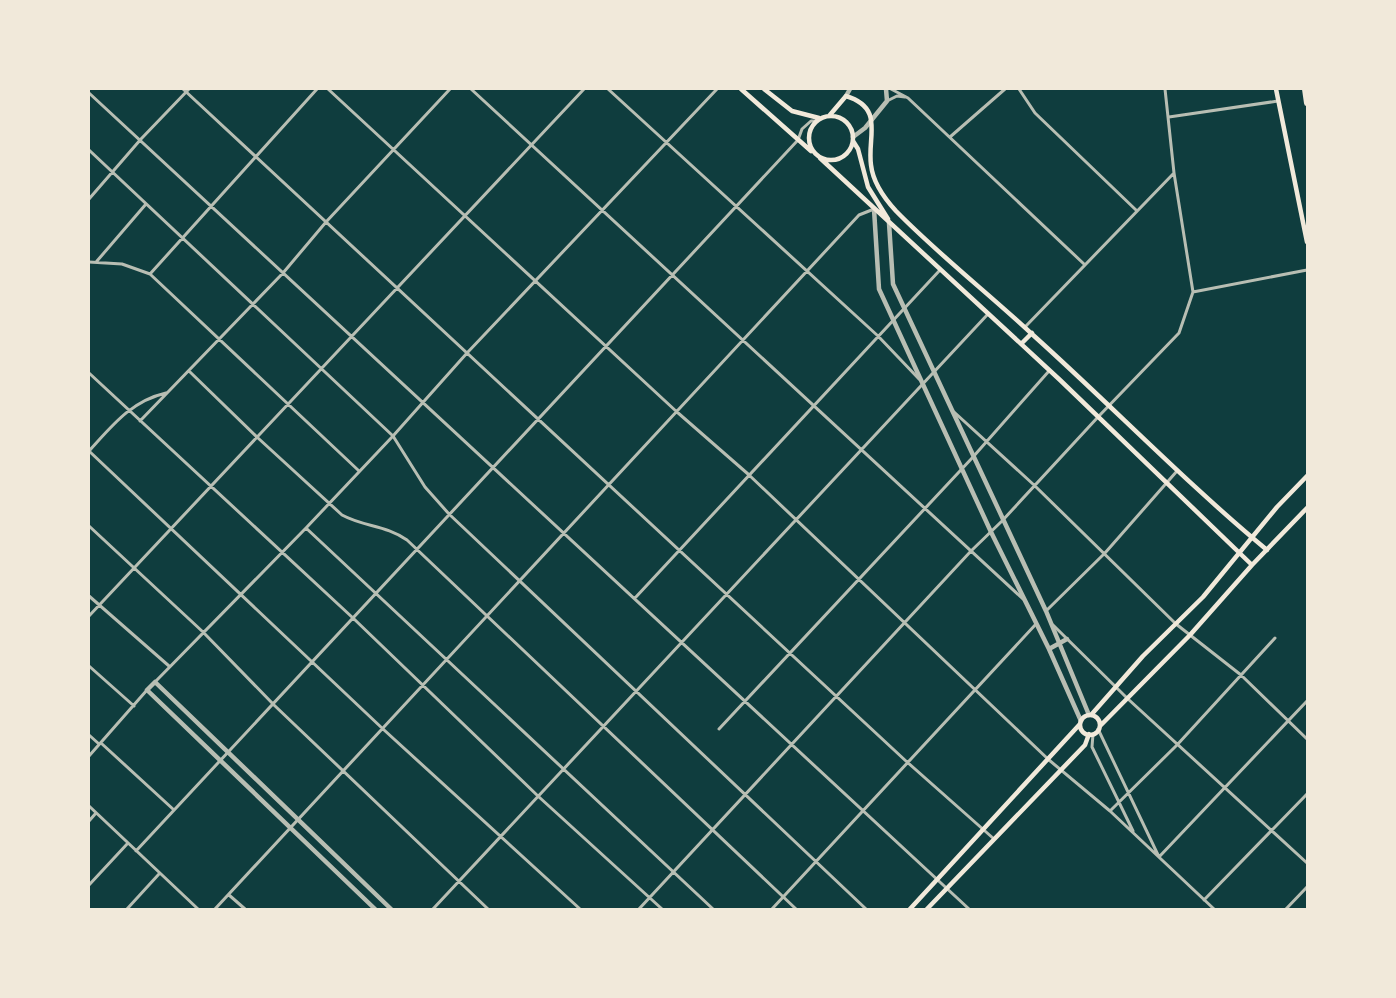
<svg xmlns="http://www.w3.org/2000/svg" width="1396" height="998" font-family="Commissioner,sans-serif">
	<rect width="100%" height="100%" fill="#0f3d3e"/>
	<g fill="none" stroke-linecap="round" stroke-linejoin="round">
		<path stroke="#b8beb3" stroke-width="3" d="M 183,89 L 907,762 L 994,839
			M 328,89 L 677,412 L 748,474 L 1049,760 L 1110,811 L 1214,909
			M 471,89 L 1023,599
			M 608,89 L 878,336 L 919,379
			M 891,89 L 908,98 L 1084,264
			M 1019,89 L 1035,113 L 1136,210
			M 89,93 L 969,909
			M 887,101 L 897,96 L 905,97
			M 1169,117 L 1278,101
			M 950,137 L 1005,89
			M 89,150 L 393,436 L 425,487 L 449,514 L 866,909
			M 89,199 L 141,139 L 189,89
			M 97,261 L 146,204
			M 89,262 L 122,264 L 150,274 L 358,470
			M 150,274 L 317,89
			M 1193,292 L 1307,270
			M 1025,327 L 1174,173
			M 189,371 L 258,438 L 342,515 C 364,527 386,525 407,540 L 796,909
			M 89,373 L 353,618 L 539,797 L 662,909
			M 954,412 L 1034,485 L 1176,624 L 1241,675 L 1307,739
			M 140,421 L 283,273 L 326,222 L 450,89
			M 89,451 L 383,729 L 580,909
			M 89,451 C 112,426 131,401 166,393
			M 89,526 L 203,632 L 274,705 L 488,909
			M 306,528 L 713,909
			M 89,596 L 169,666
			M 635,598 L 940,270
			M 1046,611 L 1105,553 L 1177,471
			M 89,616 L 584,89
			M 1053,625 L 1128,699 L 1307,863
			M 89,666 L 134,706
			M 155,682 L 306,528 L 393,436 L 467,353 L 717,89
			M 719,729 L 973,457 L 1049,371
			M 1098,729 L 1159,857 L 1307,701
			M 1093,734 L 1092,747 L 1133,831
			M 89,735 L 99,744
			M 101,743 L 174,810
			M 89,756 L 147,690
			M 89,806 L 198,909
			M 1110,811 L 1177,745 L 1275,638
			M 89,821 L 96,813
			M 136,851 L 798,140 L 802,129 L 811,121 L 816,121
			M 89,885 L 128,843
			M 229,895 L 245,909
			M 1204,900 L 1307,794
			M 127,909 L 159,874
			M 215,909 L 859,215 L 874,209
			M 433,909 L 988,314
			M 639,909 L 971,551 L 1002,521 L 1098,417 L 1179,333 L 1193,292 L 1174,173 L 1165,89
			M 772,909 L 1036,624
			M 1286,909 L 1307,887"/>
		<path stroke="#b8beb3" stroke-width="4.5" d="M 846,96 L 850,89
			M 853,137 L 865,128 L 887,101 L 886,89
			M 874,209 L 879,289 L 991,532 L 1049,649 L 1081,721
			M 889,223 L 893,284 L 1046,611 L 1089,715
			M 1049,649 L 1067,639
			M 375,909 L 147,690 L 155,682 L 391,909"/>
		<path stroke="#f1e9da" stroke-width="4.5" d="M 741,89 L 811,151
			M 764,89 L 792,111 L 819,118
			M 1276,89 L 1307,242
			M809 138a22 22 0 1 1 44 0a22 22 0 1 1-44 0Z
			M 829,116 L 846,96 C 885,108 867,136 871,165 C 873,183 884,198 896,211 C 939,255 988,293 1033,335 C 1112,406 1185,482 1267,550
			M 853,141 L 858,149 L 868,187 L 888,219
			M 820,158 L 1060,380 L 1252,565
			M 1021,344 L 1032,333
			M 1091,715 L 1143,656 L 1203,597 L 1277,507 L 1307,476
			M1080 725a10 10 0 1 1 20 0a10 10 0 1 1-20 0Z
			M 1100,726 L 1190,635 L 1252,565 L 1307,508
			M 910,909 L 1080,724
			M 927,909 L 1085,745 L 1089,734"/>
		<path stroke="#f1e9da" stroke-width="6" d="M 1305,89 L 1307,103"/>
	</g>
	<rect width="1396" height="998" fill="none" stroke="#f1e9da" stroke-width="180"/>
</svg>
